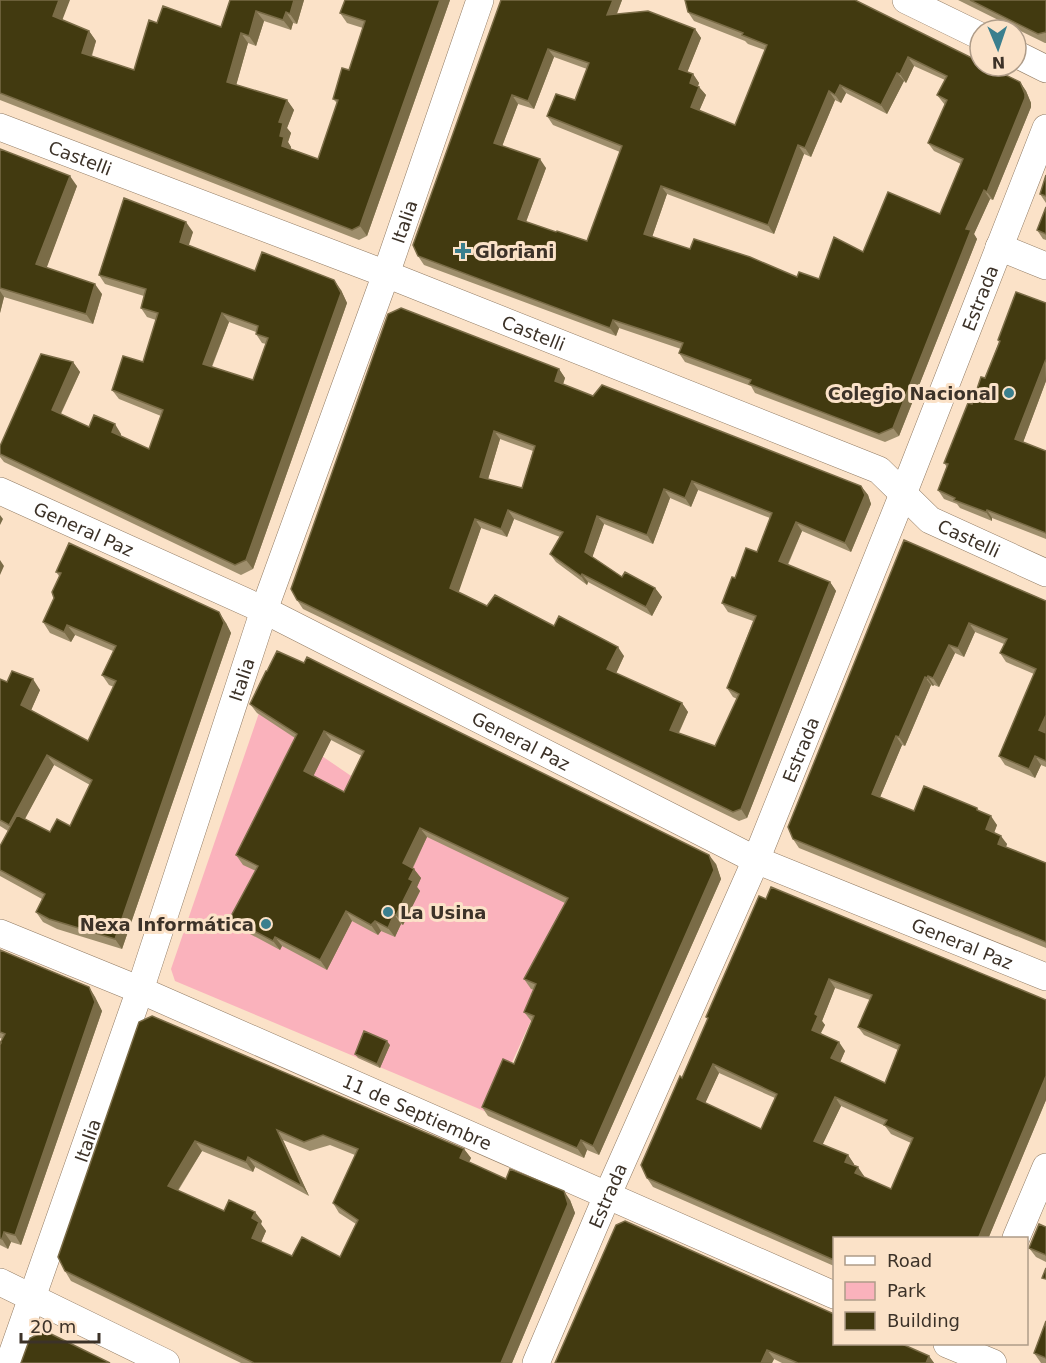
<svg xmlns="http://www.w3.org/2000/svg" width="1046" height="1363" font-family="'DejaVu Sans',sans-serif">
	<rect width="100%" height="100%" fill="#fbe2c8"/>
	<path fill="#fab2bc" d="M 259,713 L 398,808 L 596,918 L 548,983 L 489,1113 L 175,981 L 171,969 Z"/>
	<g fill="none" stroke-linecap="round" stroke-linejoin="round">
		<defs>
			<g id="minor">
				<path d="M 906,0 L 980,36"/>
				<path d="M 1016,54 L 1046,69"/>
				<path id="s1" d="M 0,127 L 386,274 L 879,470 L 930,520 L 1046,573"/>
				<path d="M 999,247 L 1046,266"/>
				<path id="s2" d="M 0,491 L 264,610 L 756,860 L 1046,977"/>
				<path id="s3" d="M 0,933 L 140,990 L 834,1295"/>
				<path d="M 1016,1238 L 1046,1167"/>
				<path d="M 0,1282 L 166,1363"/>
				<path d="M 947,1344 L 993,1363"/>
				<path id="s4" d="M 9,1363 L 140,990 L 264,610 L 386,274 L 480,0"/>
				<path id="s5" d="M 536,1363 L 607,1196 L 756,860 L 903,494 L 1046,128"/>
			</g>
		</defs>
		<use href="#minor" stroke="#907a62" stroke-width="28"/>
		<use href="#minor" stroke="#fff" stroke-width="27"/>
	</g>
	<path fill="#9e8e6c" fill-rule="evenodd" d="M 0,0 L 63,20 L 89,31 L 96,41 L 92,56 L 134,70 L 157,23 L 221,27 L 230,0 L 304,0 L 297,24 L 293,23 L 291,30 L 264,21 L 256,46 L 248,43 L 236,85 L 287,100 L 294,110 L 287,128 L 291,133 L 288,142 L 291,147 L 291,149 L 318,159 L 337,103 L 333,99 L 349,70 L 363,28 L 347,23 L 340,13 L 345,0 L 450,0 L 367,236 L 359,240 L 0,100 Z
		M 501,0 L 622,0 L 617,14 L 695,29 L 701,38 L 687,72 L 693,74 L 699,83 L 698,86 L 706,95 L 699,111 L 735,125 L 765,50 L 748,44 L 745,41 L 694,21 L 688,12 L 685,0 L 1020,82 L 1026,91 L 1031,103 L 1031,107 L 993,200 L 990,199 L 974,234 L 977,239 L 899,436 L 885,442 L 755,393 L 751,386 L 685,362 L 679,353 L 681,349 L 619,328 L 616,336 L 424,265 L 418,256 ZM 554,57 L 587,69 L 575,100 L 547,116 L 553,125 L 620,152 L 587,241 L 556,232 L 526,222 L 546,168 L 502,146 L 518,104 L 534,109 ZM 914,66 L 945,80 L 937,95 L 945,105 L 928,143 L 934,151 L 961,164 L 940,214 L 863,252 L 819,279 L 797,277 L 690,249 L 652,237 L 667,194 L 774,234 L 804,154 L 811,157 L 835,100 L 841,103 L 846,93 L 887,114 L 904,81 L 906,83 Z
		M 958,0 L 1046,0 L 1046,43 L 1045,43 Z
		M 0,149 L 77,186 L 46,268 L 102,294 L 93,324 L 4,297 L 0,313 Z
		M 1046,175 L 1046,203 L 1040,194 Z
		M 1046,207 L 1046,240 L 1043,239 L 1037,230 Z
		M 193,232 L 188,245 L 255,271 L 341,290 L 347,303 L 253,569 L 241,575 L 4,462 L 0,457 L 0,446 L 73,362 L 80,372 L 61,414 L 89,427 L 121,434 L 121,436 L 149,449 L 161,416 L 119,399 L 112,390 L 143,362 L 156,320 L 147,317 L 141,308 L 144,296 L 105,284 L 99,275 ZM 229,322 L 256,332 L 256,334 L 262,343 L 266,344 L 253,380 L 212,367 Z
		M 1046,303 L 1046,381 L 1023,442 L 1046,451 L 1046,539 L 992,518 L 992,521 L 960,508 L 957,504 L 944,499 L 938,490 L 947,467 L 944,463 L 972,404 L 985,378 L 999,342 L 998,340 Z
		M 559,369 L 565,378 L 563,384 L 593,396 L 861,486 L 868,495 L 871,504 L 851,552 L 802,531 L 788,565 L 830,582 L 836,591 L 747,818 L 739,821 L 303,609 L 297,600 ZM 500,439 L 533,451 L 522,488 L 488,479 ZM 698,490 L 770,518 L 757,552 L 735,578 L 722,603 L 728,612 L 753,621 L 727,688 L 733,697 L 737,699 L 715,746 L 679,733 L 688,712 L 682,703 L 616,673 L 624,656 L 554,626 L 487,606 L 458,592 L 481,528 L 507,537 L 514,519 L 560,537 L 550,554 L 556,562 L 587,585 L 588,582 L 652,616 L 662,597 L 655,588 L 622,577 L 592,557 L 604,524 L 653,544 L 670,498 L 691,507 Z
		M 904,540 L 1046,601 L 1046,767 L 1041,765 L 1035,778 L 1005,765 L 999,756 L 1034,674 L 1006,662 L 1000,653 L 1004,644 L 975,632 L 964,657 L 955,653 L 939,687 L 934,685 L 933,686 L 931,685 L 905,746 L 902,745 L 880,797 L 914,811 L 977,808 L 979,811 L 997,825 L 994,833 L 1007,844 L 1006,847 L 1046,863 L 1046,948 L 799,848 L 793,839 Z
		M 56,572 L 226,623 L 231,633 L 122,949 L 57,929 L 43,922 L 36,912 L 42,899 L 0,876 L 0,846 L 8,831 L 0,826 L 0,679 L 7,682 L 40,690 L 31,710 L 88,741 L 114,687 L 109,685 L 102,675 L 113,651 L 75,635 L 71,642 L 50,633 L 43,622 L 54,598 L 59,576 ZM 54,765 L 90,785 L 70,826 L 50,832 L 25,819 Z
		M 250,704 L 716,864 L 721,879 L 599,1155 L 587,1150 L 584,1158 L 488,1116 L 482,1107 L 514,1064 L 532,1022 L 524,1012 L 534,990 L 531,989 L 524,979 L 565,903 L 427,837 L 413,868 L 421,878 L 417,887 L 420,891 L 403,925 L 401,924 L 395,937 L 381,931 L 378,935 L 352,921 L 327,970 L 282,946 L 280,950 L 237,927 L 230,918 L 256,871 L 243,865 L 236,855 L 295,738 L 257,713 ZM 331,740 L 362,756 L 344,792 L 313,776 Z
		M 759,896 L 1046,1100 L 988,1239 L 834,1239 L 834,1266 L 653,1187 L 647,1178 L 682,1078 L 708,1020 L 706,1017 ZM 835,988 L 870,1000 L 858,1027 L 864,1035 L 898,1050 L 885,1083 L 840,1062 L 845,1051 L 821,1033 L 825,1025 L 822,1021 ZM 719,1073 L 775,1098 L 761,1129 L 705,1103 ZM 841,1106 L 885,1126 L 891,1134 L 911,1143 L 891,1189 L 863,1177 L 864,1176 L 854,1165 L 854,1164 L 848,1155 L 822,1145 Z
		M 0,950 L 89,987 L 95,997 L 102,1011 L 21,1245 L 11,1242 L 8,1249 L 0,1245 L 0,1045 L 2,1039 L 0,1038 Z
		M 152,1016 L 464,1149 L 471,1158 L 469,1162 L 506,1179 L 570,1200 L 575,1213 L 512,1363 L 241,1363 L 71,1281 L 65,1271 ZM 283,1140 L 310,1151 L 330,1145 L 355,1155 L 333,1203 L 339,1213 L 356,1224 L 340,1257 L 292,1256 L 261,1242 L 266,1231 L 261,1224 L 262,1221 L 224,1211 L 178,1191 L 202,1151 L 253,1172 L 255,1167 L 309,1196 Z
		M 390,1045 L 380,1068 L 358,1058 L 355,1054 Z
		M 616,1225 L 929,1356 L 934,1363 L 782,1363 L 774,1359 L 772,1363 L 555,1363 Z
		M 1046,1227 L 1046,1262 L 1036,1257 L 1029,1248 Z
		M 1046,1321 L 1046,1363 L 1041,1363 L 1034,1353 Z"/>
	<path fill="#7a6c47" d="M 59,0 L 70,0 L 60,26 L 53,16 Z
		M 294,0 L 304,0 L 297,24 L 290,14 Z
		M 440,0 L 450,0 L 367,236 L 360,226 Z
		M 613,0 L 622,0 L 613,23 L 607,15 Z
		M 256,11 L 264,21 L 256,46 L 249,36 Z
		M 286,12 L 293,23 L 291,30 L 283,20 Z
		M 695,29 L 701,38 L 685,78 L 679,69 Z
		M 89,31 L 96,41 L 89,63 L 82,53 Z
		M 241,33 L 248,43 L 234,93 L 227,82 Z
		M 548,49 L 554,57 L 534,109 L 528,101 Z
		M 908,57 L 914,66 L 906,83 L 900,74 Z
		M 897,73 L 904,81 L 887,114 L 881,105 Z
		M 693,74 L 699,83 L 696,91 L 690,83 Z
		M 1020,82 L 1026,91 L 1031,103 L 1031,107 L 993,200 L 987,192 Z
		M 840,85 L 846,93 L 841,103 L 835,95 Z
		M 699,87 L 706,95 L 697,116 L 691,107 Z
		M 829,91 L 835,100 L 811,157 L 805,148 Z
		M 512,95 L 518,104 L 500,152 L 494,143 Z
		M 287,100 L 294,110 L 287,128 L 291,133 L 288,142 L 291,147 L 289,156 L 282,146 L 279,122 Z
		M 798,145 L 804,154 L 774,234 L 768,225 Z
		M 540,159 L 546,168 L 524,227 L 518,219 Z
		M 70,176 L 77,186 L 44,275 L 36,264 Z
		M 661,186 L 667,194 L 650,243 L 644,234 Z
		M 984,190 L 990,199 L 974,234 L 977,239 L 899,436 L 893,428 L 966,229 Z
		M 186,222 L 193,232 L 187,251 L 180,242 Z
		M 334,280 L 341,290 L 347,303 L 253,569 L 246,560 Z
		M 95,284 L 102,294 L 93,324 L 86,314 Z
		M 0,291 L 4,297 L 0,313 Z
		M 222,313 L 229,322 L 209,373 L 203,364 Z
		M 613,320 L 619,328 L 616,336 L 610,328 Z
		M 1045,359 L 1046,381 L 1021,448 L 1015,439 Z
		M 73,362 L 80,372 L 58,419 L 52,410 Z
		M 559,369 L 565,378 L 561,390 L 555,381 Z
		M 115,424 L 121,434 L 119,441 L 112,432 Z
		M 494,431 L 500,439 L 486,486 L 480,477 Z
		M 692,481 L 698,490 L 691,507 L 685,498 Z
		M 861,486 L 868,495 L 871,504 L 851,552 L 845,543 Z
		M 664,489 L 670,498 L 653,544 L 647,535 Z
		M 508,510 L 514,519 L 507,537 L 501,529 Z
		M 987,510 L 992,518 L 992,521 L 986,512 Z
		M 0,515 L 3,519 L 0,525 Z
		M 597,516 L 604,524 L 591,561 L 585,552 Z
		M 475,519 L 481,528 L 457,597 L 450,588 Z
		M 796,522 L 802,531 L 785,570 L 779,561 Z
		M 0,560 L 4,566 L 0,575 Z
		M 582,574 L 588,582 L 587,585 L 581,576 Z
		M 830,582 L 836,591 L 747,818 L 741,809 Z
		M 655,588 L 662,597 L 652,616 L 646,607 Z
		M 219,612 L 226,623 L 231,633 L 122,949 L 115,939 Z
		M 969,623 L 975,632 L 964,657 L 958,648 Z
		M 67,625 L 75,635 L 71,642 L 64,632 Z
		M 949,645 L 955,653 L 939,687 L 933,678 Z
		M 618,647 L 624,656 L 614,678 L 607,669 Z
		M 928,676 L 934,685 L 933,686 L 927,678 Z
		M 925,677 L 931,685 L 905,746 L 899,737 Z
		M 33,679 L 40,690 L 29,715 L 21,705 Z
		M 682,703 L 688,712 L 676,738 L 670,730 Z
		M 1046,715 L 1046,737 L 1039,730 Z
		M 324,731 L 331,740 L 311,781 L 304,771 Z
		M 896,736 L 902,745 L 878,802 L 872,794 Z
		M 47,755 L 54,765 L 16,835 L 9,825 Z
		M 1035,756 L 1041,765 L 1035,778 L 1029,769 Z
		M 991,816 L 997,825 L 992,838 L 986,829 Z
		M 420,828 L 427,837 L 410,873 L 403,863 Z
		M 1001,836 L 1007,844 L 1004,852 L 998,844 Z
		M 709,855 L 716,864 L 721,879 L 599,1155 L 593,1146 Z
		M 414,869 L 421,878 L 417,887 L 420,891 L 403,925 L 396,915 L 409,879 Z
		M 346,911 L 352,921 L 327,970 L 320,960 Z
		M 394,914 L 401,924 L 395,937 L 388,928 Z
		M 375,921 L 381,931 L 378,935 L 371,925 Z
		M 275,937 L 282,946 L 280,950 L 273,941 Z
		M 829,979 L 835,988 L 822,1021 L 825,1025 L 818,1038 L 812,1030 L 815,1014 Z
		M 89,987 L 95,997 L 102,1011 L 21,1245 L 15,1235 Z
		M 387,1041 L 390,1045 L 380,1068 L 377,1064 Z
		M 839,1042 L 845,1051 L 838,1067 L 831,1058 Z
		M 713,1064 L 719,1073 L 703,1108 L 697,1099 Z
		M 1046,1076 L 1046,1100 L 988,1239 L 978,1239 Z
		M 835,1097 L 841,1106 L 820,1150 L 814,1141 Z
		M 277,1130 L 283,1140 L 309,1196 L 302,1186 Z
		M 581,1140 L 587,1150 L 584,1158 L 577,1148 Z
		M 195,1141 L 202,1151 L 174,1196 L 168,1186 Z
		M 464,1149 L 471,1158 L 466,1168 L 460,1158 Z
		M 848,1155 L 854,1164 L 852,1171 L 845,1162 Z
		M 248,1157 L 255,1167 L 253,1172 L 246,1162 Z
		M 858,1167 L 864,1176 L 861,1182 L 855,1173 Z
		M 564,1191 L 570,1200 L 575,1213 L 512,1363 L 501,1363 Z
		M 255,1212 L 262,1221 L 261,1224 L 266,1231 L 259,1247 L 252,1238 L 252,1218 Z
		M 4,1232 L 11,1242 L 8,1249 L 2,1239 Z
		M 767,1350 L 774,1359 L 772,1363 L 761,1363 Z
		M 929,1356 L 934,1363 L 926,1363 Z"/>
	<path fill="#423a10" stroke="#7a6c47" stroke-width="1.5" fill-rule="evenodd" d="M 0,0 L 59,0 L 53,16 L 89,31 L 82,53 L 134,70 L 149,20 L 157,23 L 163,6 L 221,27 L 230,0 L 294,0 L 290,14 L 286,12 L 283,20 L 256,11 L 249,36 L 241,33 L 227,82 L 287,100 L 279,122 L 283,123 L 280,136 L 284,137 L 282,146 L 318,159 L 338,100 L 333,99 L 342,68 L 349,70 L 365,21 L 340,13 L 345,0 L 440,0 L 360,226 L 352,230 L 0,93 Z
		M 501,0 L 613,0 L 607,15 L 648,11 L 695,29 L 679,69 L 693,74 L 690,83 L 699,87 L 691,107 L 735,125 L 767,45 L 742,35 L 743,33 L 688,12 L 685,0 L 855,0 L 980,62 L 980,66 L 987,66 L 1020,82 L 1025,94 L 1025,98 L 987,192 L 984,190 L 966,229 L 971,230 L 893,428 L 879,434 L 749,384 L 751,380 L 679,353 L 683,343 L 613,320 L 610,328 L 418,256 L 413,245 ZM 548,49 L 589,63 L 575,100 L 556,94 L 547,116 L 622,146 L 587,241 L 557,231 L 556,232 L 518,219 L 540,159 L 494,143 L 512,95 L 528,101 ZM 908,57 L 947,76 L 937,95 L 947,100 L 928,143 L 963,159 L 940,214 L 888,192 L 863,252 L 834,237 L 819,279 L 799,272 L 797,277 L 750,257 L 694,239 L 690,249 L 644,234 L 661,186 L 768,225 L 798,145 L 805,148 L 829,91 L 835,95 L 840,85 L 881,105 L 897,73 L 900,74 Z
		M 970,0 L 1046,0 L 1046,32 L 1038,34 Z
		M 0,149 L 70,176 L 36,264 L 95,284 L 86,314 L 0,288 Z
		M 1046,175 L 1046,196 L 1040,194 Z
		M 124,198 L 186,222 L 180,242 L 255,271 L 262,252 L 334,280 L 341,293 L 246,560 L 235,565 L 0,454 L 0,446 L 41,354 L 73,362 L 52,410 L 89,427 L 94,415 L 115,424 L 112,432 L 149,449 L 163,410 L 112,390 L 123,356 L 143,362 L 158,313 L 141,308 L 146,289 L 99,275 ZM 222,313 L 258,326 L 256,334 L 268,338 L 253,380 L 203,364 Z
		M 1046,207 L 1046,234 L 1037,230 Z
		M 1016,292 L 1046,303 L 1046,359 L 1015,439 L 1046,451 L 1046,533 L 987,510 L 986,512 L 954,500 L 955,498 L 938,490 L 948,464 L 944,463 L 968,403 L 972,404 L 981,377 L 985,378 L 1000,341 L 998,340 Z
		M 401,308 L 559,369 L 555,381 L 593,396 L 602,385 L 861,486 L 865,495 L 845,543 L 796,522 L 779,561 L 830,582 L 741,809 L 733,812 L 297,600 L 291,589 L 388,314 ZM 494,431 L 535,446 L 522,488 L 480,477 ZM 692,481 L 772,513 L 757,552 L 746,548 L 735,578 L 732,577 L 722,603 L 756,616 L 727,688 L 739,694 L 715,746 L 670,730 L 682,703 L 607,669 L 618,647 L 559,616 L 554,626 L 495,595 L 487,606 L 450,588 L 475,519 L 501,529 L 508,510 L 563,532 L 550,554 L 581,576 L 582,574 L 646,607 L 655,588 L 625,572 L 622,577 L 585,552 L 597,516 L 647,535 L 664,489 L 685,498 Z
		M 904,540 L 1046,601 L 1046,715 L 1039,730 L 1046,733 L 1046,761 L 1035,756 L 1029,769 L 999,756 L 1036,669 L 1000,653 L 1007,639 L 969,623 L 958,648 L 949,645 L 933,678 L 928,676 L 927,678 L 925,677 L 899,737 L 896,736 L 872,794 L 914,811 L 924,786 L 977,808 L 977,810 L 991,816 L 986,829 L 1001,836 L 998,844 L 1046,863 L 1046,942 L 793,839 L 788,827 Z
		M 69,543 L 219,612 L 224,623 L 115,939 L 49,919 L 36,912 L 45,894 L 0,870 L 0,846 L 17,815 L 50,832 L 57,819 L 70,826 L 92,780 L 47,755 L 9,825 L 0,820 L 0,679 L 7,682 L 12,671 L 33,679 L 21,705 L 88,741 L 116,681 L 102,675 L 116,646 L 67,625 L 64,632 L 43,622 L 54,598 L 52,592 L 61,573 L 56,572 Z
		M 277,651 L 304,663 L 307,657 L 327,667 L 709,855 L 714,870 L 593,1146 L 581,1140 L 577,1148 L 482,1107 L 503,1059 L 514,1064 L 534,1016 L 524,1012 L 536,984 L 524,979 L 568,898 L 420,828 L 403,863 L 414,869 L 409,879 L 413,881 L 396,915 L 394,914 L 388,928 L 375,921 L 371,925 L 346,911 L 320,960 L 275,937 L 273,941 L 230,918 L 258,866 L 236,855 L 297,734 L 250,704 L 266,671 L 267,671 ZM 324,731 L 364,751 L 344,792 L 304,771 Z
		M 771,887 L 1046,1000 L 1046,1076 L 978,1239 L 834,1239 L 834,1260 L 647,1178 L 641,1165 L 680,1076 L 682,1078 L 708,1018 L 706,1017 L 759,896 L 766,899 ZM 829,979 L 872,995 L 858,1027 L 900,1045 L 885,1083 L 831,1058 L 839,1042 L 812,1030 L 818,1016 L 815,1014 ZM 713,1064 L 777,1094 L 761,1129 L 697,1099 ZM 835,1097 L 887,1120 L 884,1125 L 913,1138 L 891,1189 L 855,1173 L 858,1167 L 845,1162 L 848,1155 L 814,1141 Z
		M 0,950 L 89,987 L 95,1002 L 15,1235 L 4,1232 L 2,1239 L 0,1238 L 0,1045 L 1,1043 L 0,1043 L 5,1034 L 0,1032 Z
		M 152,1016 L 464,1149 L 460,1158 L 506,1179 L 510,1169 L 564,1191 L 568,1204 L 501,1363 L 254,1363 L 65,1271 L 58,1257 L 139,1022 ZM 277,1130 L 304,1142 L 323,1135 L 358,1149 L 333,1203 L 358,1220 L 340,1257 L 302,1237 L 292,1256 L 252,1238 L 259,1222 L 252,1218 L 255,1212 L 229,1200 L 224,1211 L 168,1186 L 195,1141 L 246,1162 L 248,1157 L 302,1186 Z
		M 364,1031 L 387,1041 L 377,1064 L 355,1054 Z
		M 625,1221 L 834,1314 L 834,1344 L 902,1344 L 929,1356 L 926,1363 L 798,1363 L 767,1350 L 761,1363 L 555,1363 L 616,1225 Z
		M 1039,1224 L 1046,1227 L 1046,1255 L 1029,1248 Z
		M 1046,1268 L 1046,1279 L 1042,1278 Z
		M 1046,1321 L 1046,1358 L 1034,1353 Z
		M 45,1331 L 110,1363 L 21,1363 L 30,1338 Z"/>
	<g fill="#3b7f8e" stroke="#fbe2c8" stroke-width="2">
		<path d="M460 242h6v6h6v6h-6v6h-6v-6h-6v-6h6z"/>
		<circle cx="1009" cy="393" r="6"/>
		<circle cx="388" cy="912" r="6"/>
		<circle cx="266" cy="924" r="6"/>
	</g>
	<g text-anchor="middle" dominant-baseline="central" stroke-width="6" stroke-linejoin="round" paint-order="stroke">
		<g font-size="18" fill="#3c3228" stroke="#fbe2c8">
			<text stroke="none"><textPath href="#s1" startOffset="86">Castelli</textPath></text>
			<text stroke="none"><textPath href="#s4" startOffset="1208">Italia</textPath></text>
			<text stroke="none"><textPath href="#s5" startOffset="1154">Estrada</textPath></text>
			<text stroke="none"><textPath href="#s1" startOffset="572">Castelli</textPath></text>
			<text stroke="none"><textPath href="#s2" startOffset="92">General Paz</textPath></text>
			<text stroke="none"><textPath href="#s1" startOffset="1058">Castelli</textPath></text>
			<text stroke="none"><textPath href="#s4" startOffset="722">Italia</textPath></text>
			<text stroke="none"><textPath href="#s2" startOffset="578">General Paz</textPath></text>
			<text stroke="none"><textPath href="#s5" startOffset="668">Estrada</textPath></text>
			<text stroke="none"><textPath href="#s2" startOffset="1064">General Paz</textPath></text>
			<text stroke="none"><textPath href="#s3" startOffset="454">11 de Septiembre</textPath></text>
			<text stroke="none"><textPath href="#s4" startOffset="236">Italia</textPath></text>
			<text stroke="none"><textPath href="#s5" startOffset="182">Estrada</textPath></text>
		</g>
		<g font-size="18" font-weight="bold" fill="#3c3228" stroke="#fbe2c8" text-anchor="start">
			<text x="475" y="251">Gloriani</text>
			<text x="997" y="393" text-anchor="end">Colegio Nacional</text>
			<text x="400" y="912">La Usina</text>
			<text x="254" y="924" text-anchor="end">Nexa Informática</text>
		</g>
	</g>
	<rect x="833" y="1237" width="195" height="108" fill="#fbe2c8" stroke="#af9c88" stroke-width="1.5"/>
	<rect x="845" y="1256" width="30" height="9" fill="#ffffff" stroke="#af9c88" stroke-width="1.5"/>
	<text x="887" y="1267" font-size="18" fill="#3c3228">Road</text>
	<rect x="845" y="1282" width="30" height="18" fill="#fab2bc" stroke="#af9c88" stroke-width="1.5"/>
	<text x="887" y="1297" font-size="18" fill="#3c3228">Park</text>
	<rect x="845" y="1312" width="30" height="18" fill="#423a10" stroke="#af9c88" stroke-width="1.5"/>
	<text x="887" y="1327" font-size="18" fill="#3c3228">Building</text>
	<g transform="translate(998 48) rotate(178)"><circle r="28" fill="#fbe2c8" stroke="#af9c88" stroke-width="1.5"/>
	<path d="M0-4.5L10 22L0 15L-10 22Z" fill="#3b7f8e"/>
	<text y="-9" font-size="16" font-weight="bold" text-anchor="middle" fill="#3c3228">N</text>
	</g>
	<path d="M21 1333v9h78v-9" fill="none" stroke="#3c3228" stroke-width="3"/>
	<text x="30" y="1333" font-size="18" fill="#3c3228" stroke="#fbe2c8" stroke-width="4.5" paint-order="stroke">20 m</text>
</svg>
